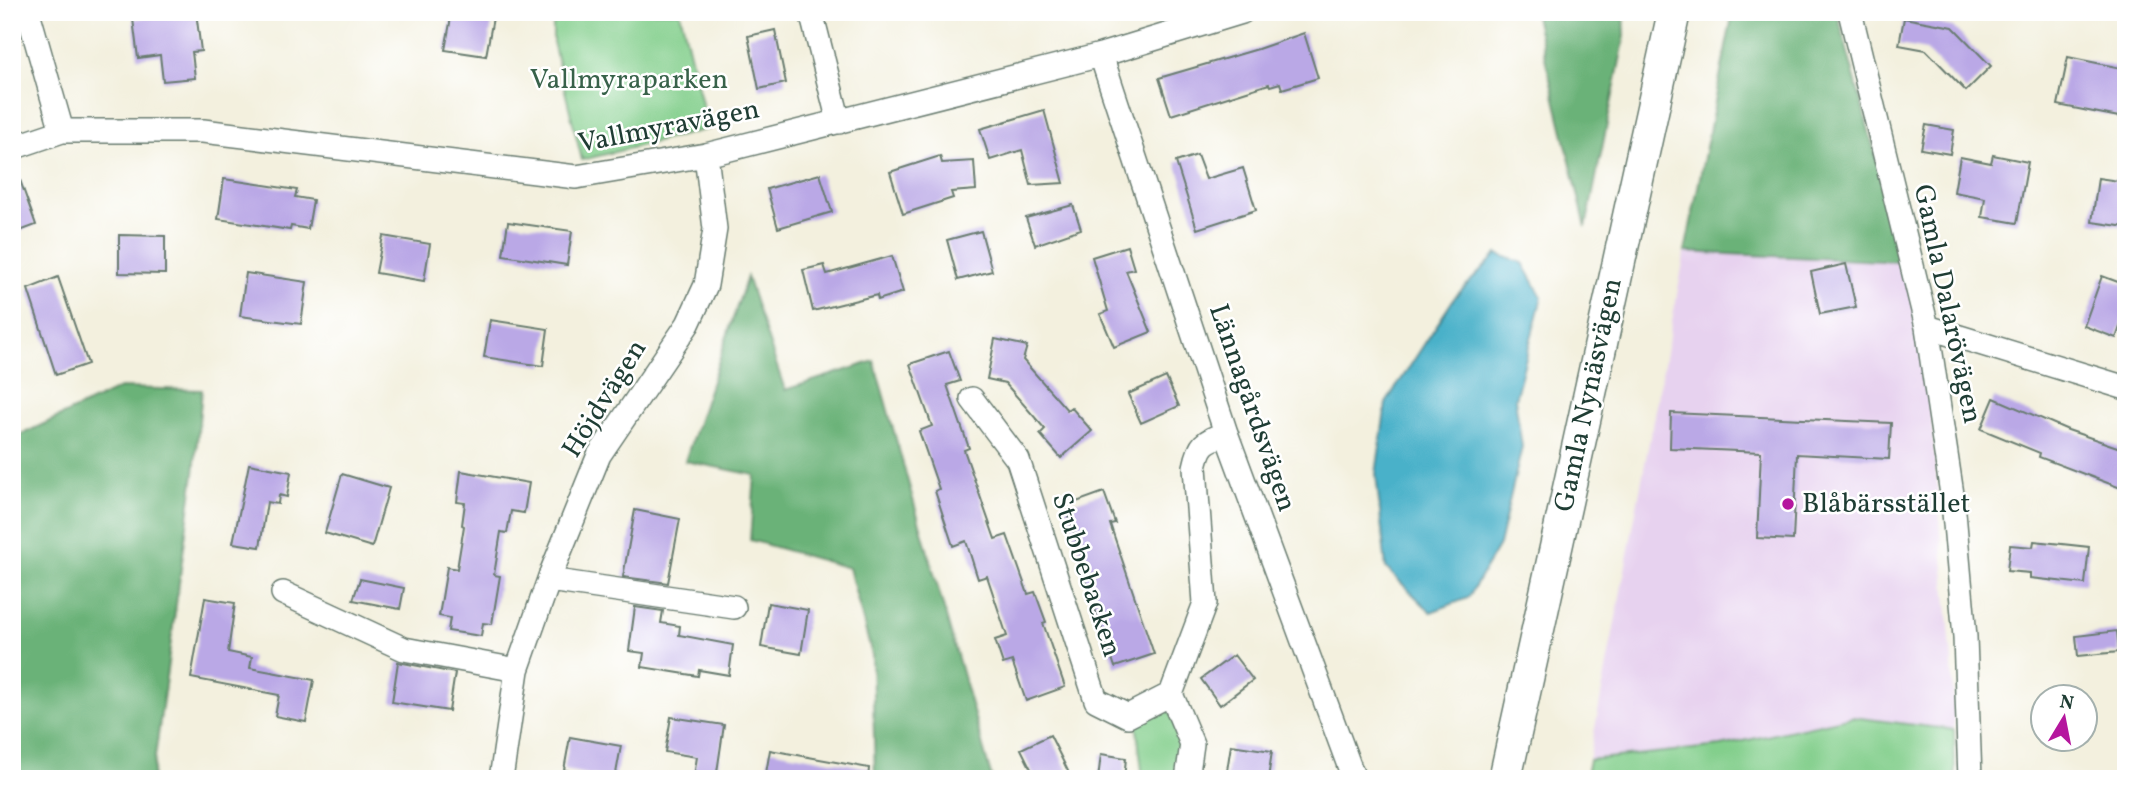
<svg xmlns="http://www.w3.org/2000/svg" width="2138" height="791" font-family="Vollkorn,serif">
	<rect width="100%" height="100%" fill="#fff"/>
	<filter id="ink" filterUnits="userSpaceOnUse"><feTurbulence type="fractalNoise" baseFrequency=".0143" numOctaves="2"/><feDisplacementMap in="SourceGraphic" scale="14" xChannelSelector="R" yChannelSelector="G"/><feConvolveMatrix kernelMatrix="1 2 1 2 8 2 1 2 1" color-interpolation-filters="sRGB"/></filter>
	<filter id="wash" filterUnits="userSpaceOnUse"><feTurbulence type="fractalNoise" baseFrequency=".00686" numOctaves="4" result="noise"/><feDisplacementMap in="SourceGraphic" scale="28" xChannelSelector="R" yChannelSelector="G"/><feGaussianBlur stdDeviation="1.57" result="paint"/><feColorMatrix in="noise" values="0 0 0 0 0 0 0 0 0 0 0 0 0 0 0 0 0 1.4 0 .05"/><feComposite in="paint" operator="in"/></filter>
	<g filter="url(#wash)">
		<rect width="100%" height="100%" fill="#f3f0de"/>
		<path fill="#e7d2ef" d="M 1685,252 L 1904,262 L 1925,345 L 1952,662 L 1954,730 L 1852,717 L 1721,746 L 1589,760 Z"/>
		<path fill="#83cf8c" stroke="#518660" stroke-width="2" d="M 553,12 L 680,12 L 708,129 L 582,160 L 553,42 Z
			M 1167,705 L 1183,745 L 1177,779 L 1143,779 L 1136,720 Z
			M 1852,717 L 1954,730 L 1955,779 L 1585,779 L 1589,760 L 1721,746 Z"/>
		<path fill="#6ab278" stroke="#447856" stroke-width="2" d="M 1534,12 L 1624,12 L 1625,36 L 1586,227 Z
			M 1733,12 L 1837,12 L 1904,262 L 1685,252 Z
			M 747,277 L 785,390 L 874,361 L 992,779 L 875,779 L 872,655 L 849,568 L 750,540 L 755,475 L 685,461 Z
			M 120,388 L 202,390 L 194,474 L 152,779 L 12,779 L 12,439 Z"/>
		<path fill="#4ab1c9" stroke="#34777e" stroke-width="2" d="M 1497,254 L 1523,263 L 1542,297 L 1515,399 L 1522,447 L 1499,545 L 1468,598 L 1431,612 L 1386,568 L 1376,474 L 1386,403 L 1455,297 Z"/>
		<g id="blocks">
			<path fill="#baa8e6" d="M 196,12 L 201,51 L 192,52 L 195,78 L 163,81 L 160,55 L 138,58 L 133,19 Z
				M 452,12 L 494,12 L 486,56 L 445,50 Z
				M 1904,18 L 1953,27 L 1991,66 L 1966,91 L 1926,50 L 1899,45 Z
				M 775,30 L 786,83 L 759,89 L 748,36 Z
				M 1304,33 L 1318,78 L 1282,89 L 1280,83 L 1270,86 L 1269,84 L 1171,115 L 1159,78 L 1258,49 Z
				M 2068,57 L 2126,69 L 2126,85 L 2119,117 L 2058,105 Z
				M 1044,110 L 1064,183 L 1031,185 L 1022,150 L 990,160 L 980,129 Z
				M 1926,125 L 1954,130 L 1950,154 L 1921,149 Z
				M 1197,155 L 1206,179 L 1243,168 L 1256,210 L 1197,229 L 1176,162 Z
				M 1993,155 L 2028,162 L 2017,223 L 1982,217 L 1985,198 L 1954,192 L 1960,157 L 1991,163 Z
				M 940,156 L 942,163 L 974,161 L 976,190 L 951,192 L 953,198 L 903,214 L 890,172 Z
				M 12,166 L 15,166 L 36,225 L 12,234 Z
				M 820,174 L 832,212 L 778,228 L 767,189 Z
				M 2098,178 L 2126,182 L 2126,227 L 2092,222 Z
				M 224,179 L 297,190 L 295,197 L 313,200 L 308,229 L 291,226 L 290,230 L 218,219 Z
				M 1073,205 L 1081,229 L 1035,245 L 1026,218 Z
				M 508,222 L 572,231 L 567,265 L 503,255 Z
				M 981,231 L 992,271 L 958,280 L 947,240 Z
				M 119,235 L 165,236 L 165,274 L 119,273 Z
				M 383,236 L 430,244 L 424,281 L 376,273 Z
				M 1127,246 L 1134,269 L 1126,271 L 1151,332 L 1114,347 L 1100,314 L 1108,311 L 1092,257 Z
				M 892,256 L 903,292 L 878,300 L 877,295 L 813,311 L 803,270 L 824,265 L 827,274 Z
				M 1846,264 L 1856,307 L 1820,314 L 1811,272 Z
				M 246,273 L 307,282 L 301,324 L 240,316 Z
				M 2102,276 L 2126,285 L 2126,310 L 2116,338 L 2084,326 Z
				M 58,277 L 88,364 L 56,375 L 28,289 Z
				M 490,320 L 548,329 L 543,366 L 484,357 Z
				M 995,339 L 1027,346 L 1023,360 L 1067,410 L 1071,407 L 1092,431 L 1061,458 L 1040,434 L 1045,429 L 1005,383 L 987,379 Z
				M 949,351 L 960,381 L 947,385 L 969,448 L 964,450 L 995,539 L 1007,535 L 1028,594 L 1035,592 L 1046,622 L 1043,623 L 1065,687 L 1026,701 L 1012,661 L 1003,664 L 995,640 L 1007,636 L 987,576 L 978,579 L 966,541 L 953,546 L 935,491 L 939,489 L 919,431 L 932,426 L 910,364 Z
				M 1166,377 L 1179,406 L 1141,423 L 1128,394 Z
				M 1994,398 L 2068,430 L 2126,450 L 2126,490 L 2039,457 L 2040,453 L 1981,429 Z
				M 1671,413 L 1891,423 L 1889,459 L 1797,454 L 1793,540 L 1757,538 L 1761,452 L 1670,448 Z
				M 249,464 L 291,472 L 287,497 L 279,495 L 278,504 L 267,502 L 260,547 L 233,543 Z
				M 461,471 L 529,483 L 524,513 L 511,511 L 507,533 L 501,532 L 494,575 L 500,576 L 492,624 L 483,623 L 481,636 L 448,631 L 450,618 L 439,616 L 447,567 L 457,569 L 464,526 L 462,525 L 465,503 L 457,502 Z
				M 342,474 L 389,488 L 372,547 L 325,533 Z
				M 1104,492 L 1115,523 L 1110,524 L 1154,654 L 1115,667 L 1082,571 L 1086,569 L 1065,506 Z
				M 635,510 L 680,519 L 668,583 L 623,577 Z
				M 2034,541 L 2089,547 L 2085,584 L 2030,578 L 2030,573 L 2007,571 L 2010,545 L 2033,547 Z
				M 360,579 L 404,588 L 400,609 L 353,600 Z
				M 205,598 L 235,603 L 228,652 L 252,657 L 250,668 L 314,680 L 306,722 L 275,716 L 279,695 L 191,678 Z
				M 768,603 L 808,610 L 801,654 L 761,647 Z
				M 635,607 L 663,611 L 661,623 L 680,626 L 679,635 L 733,645 L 729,675 L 699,670 L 698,676 L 642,667 L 644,653 L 629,651 Z
				M 2117,631 L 2119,652 L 2078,656 L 2076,636 Z
				M 1234,655 L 1253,680 L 1220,705 L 1201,679 Z
				M 398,662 L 455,673 L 449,711 L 392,702 Z
				M 671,717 L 724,725 L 716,779 L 694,776 L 697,757 L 665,752 Z
				M 1050,735 L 1068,771 L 1054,779 L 1036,779 L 1021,749 Z
				M 570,737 L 621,746 L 615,779 L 564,770 Z
				M 1231,745 L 1272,751 L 1268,779 L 1226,777 Z
				M 770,750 L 869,768 L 868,779 L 765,779 Z
				M 1101,754 L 1126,758 L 1124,779 L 1098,779 Z"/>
		</g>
	</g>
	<g filter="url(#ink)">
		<use href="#blocks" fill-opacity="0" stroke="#697c70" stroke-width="2"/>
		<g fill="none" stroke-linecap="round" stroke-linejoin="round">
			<defs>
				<path id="street" d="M 28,12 L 62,131
					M 811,12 L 839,122
					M 1850,12 L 1927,327 L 1953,501 L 1965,637 L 1970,779
					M 1101,55 L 1226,433 L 1354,779
					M 12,148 L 62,131 L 203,131 L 576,177 L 706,155 L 1101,55 L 1242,12
					M 1927,327 L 2126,388
					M 972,399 L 1018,460 L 1096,700 L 1128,716 L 1171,694 L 1192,744 L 1187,779
					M 549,580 L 734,607
					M 283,593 L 404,649 L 517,670 L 501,779
					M 517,670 L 552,571 L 599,455 L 688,324 L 706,285 L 715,229 L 706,155
					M 1171,694 L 1205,603 L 1195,467 C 1200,443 1204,442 1226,433"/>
				<path id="secondary" d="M 1505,779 L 1674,12"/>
			</defs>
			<use href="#street" stroke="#697c70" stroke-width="26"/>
			<use href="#secondary" stroke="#697c70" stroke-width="35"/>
			<use href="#street" stroke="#fff" stroke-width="23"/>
			<use href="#secondary" stroke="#fff" stroke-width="32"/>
		</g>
	</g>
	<circle fill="#b5179e" stroke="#fff" stroke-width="2.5" cx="1788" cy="504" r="7"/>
	<g text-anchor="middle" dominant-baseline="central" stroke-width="5" stroke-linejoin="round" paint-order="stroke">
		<g font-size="28" fill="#38624a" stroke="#fff">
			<text x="629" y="80">Vallmyraparken</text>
		</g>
		<g font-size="28" fill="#1f3d34" stroke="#fff">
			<text transform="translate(669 127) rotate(-11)">Vallmyravägen</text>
			<text transform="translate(1947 304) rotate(78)">Gamla Dalarövägen</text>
			<text transform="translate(1589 395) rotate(-78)">Gamla Nynäsvägen</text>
			<text transform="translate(605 399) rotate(-58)">Höjdvägen</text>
			<text transform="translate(1252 408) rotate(71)">Lännagårdsvägen</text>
			<text transform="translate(1086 575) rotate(72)">Stubbebacken</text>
		</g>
		<g font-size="28" fill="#1f3d34" stroke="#fff" text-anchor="start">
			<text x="1802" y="504">Blåbärsstället</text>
		</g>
	</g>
	<rect width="2138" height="791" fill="none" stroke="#fff" stroke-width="42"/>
	<g transform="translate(2064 718) rotate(10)"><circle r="33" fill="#ffffff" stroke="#a5b1ae" stroke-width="2"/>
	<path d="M0-5L12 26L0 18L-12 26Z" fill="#b5179e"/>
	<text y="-10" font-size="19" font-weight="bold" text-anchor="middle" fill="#1f3d34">N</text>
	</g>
</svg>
